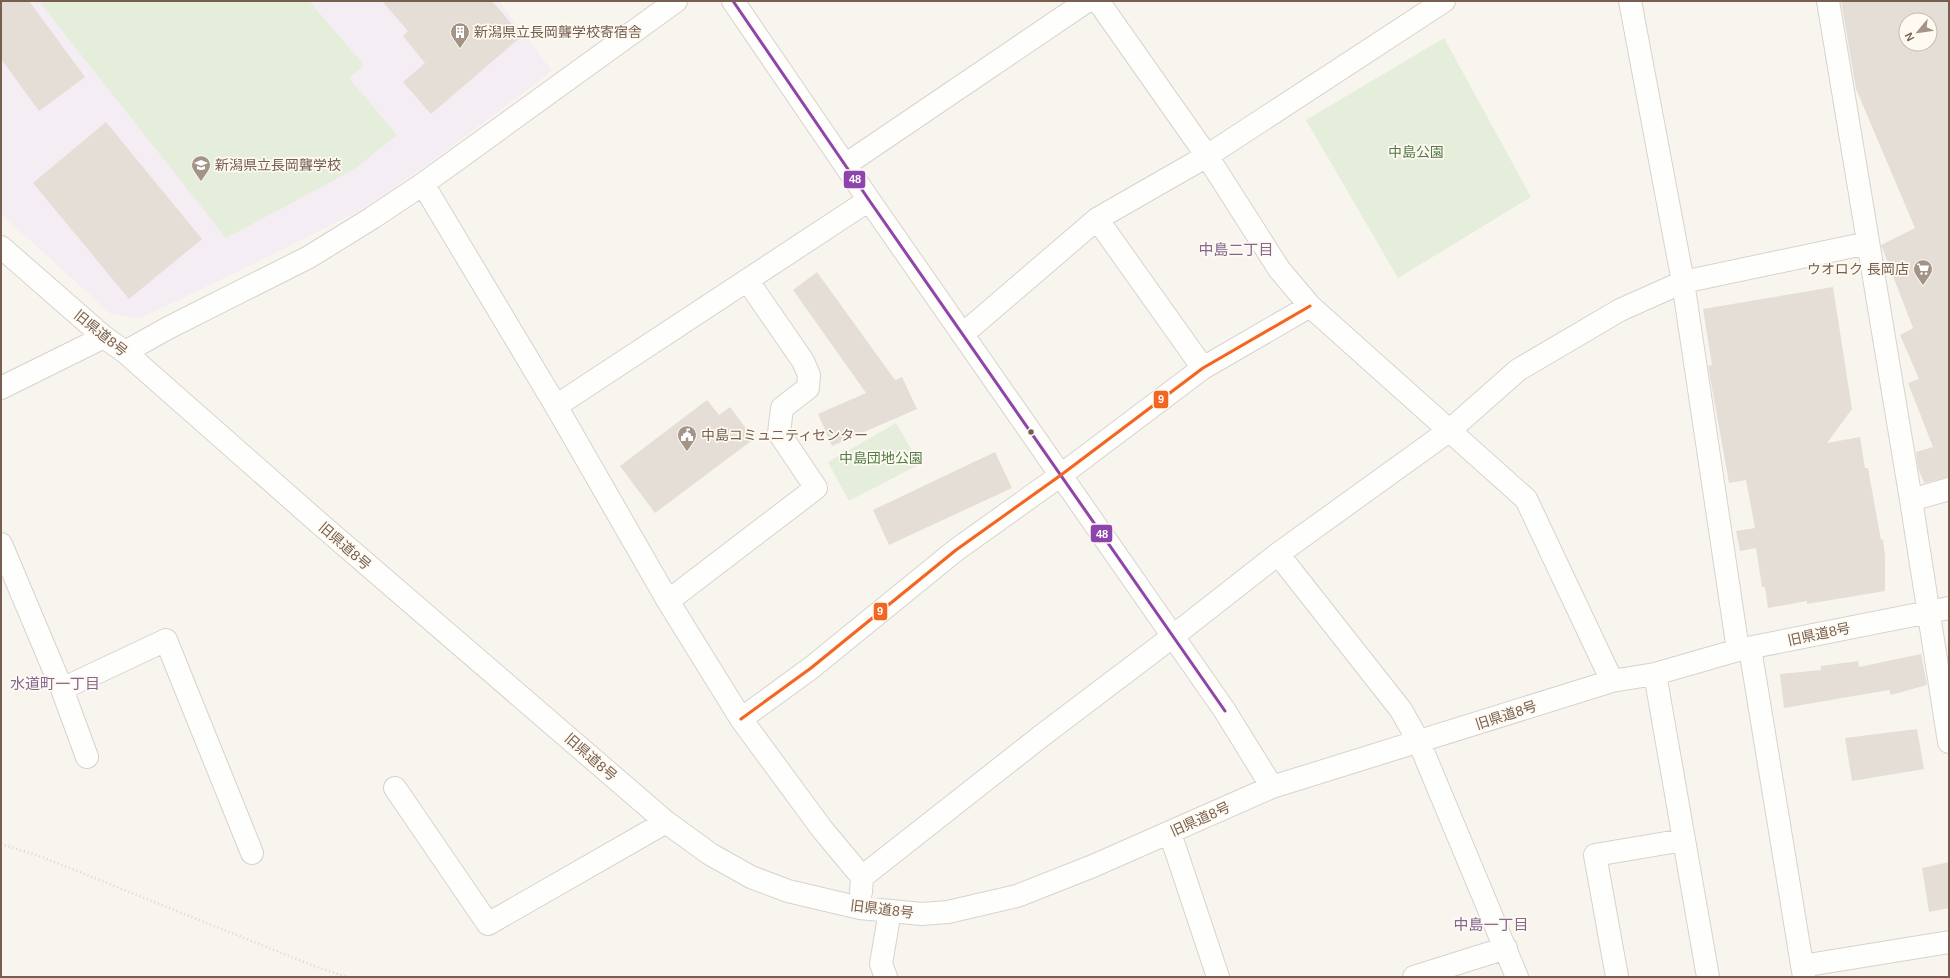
<svg xmlns="http://www.w3.org/2000/svg" width="1950" height="978" font-family="Arial,'Noto Sans JP',sans-serif">
	<rect width="100%" height="100%" fill="#f8f5ef"/>
	<path fill="#f5edf4" d="M 1,1 L 499,1 L 552,71 L 436,158 L 366,207 L 276,253 L 141,318 L 111,314 L 1,214 Z"/>
	<path fill="#e4eeda" d="M 45,1 L 309,1 L 364,65 L 349,78 L 397,135 L 353,170 L 226,238 L 41,4 Z
		M 1444,38 L 1531,197 L 1398,278 L 1306,120 Z
		M 896,423 L 920,464 L 849,501 L 828,462 Z"/>
	<path fill="#e5ded6" fill-rule="evenodd" d="M 1,1 L 29,1 L 85,77 L 39,111 L 1,59 Z
		M 382,1 L 492,1 L 522,36 L 431,114 L 403,82 L 425,63 L 403,36 L 408,31 Z
		M 1841,1 L 1949,1 L 1949,477 L 1924,483 L 1918,468 L 1916,452 L 1933,447 L 1908,383 L 1919,379 L 1900,335 L 1913,328 L 1881,245 L 1915,228 L 1856,89 ZM 1906,20 L 1930,20 L 1930,44 L 1906,44 Z
		M 106,122 L 202,239 L 129,299 L 33,183 Z
		M 817,272 L 895,380 L 902,377 L 917,409 L 832,446 L 818,414 L 866,393 L 793,290 Z
		M 1833,287 L 1852,409 L 1827,443 L 1860,437 L 1865,468 L 1868,468 L 1881,540 L 1883,539 L 1885,556 L 1885,591 L 1807,604 L 1807,601 L 1768,608 L 1765,587 L 1762,587 L 1756,548 L 1740,551 L 1736,531 L 1755,528 L 1746,480 L 1729,483 L 1708,366 L 1712,365 L 1703,309 Z
		M 707,400 L 719,415 L 730,407 L 754,439 L 655,513 L 620,466 Z
		M 995,452 L 1012,488 L 889,545 L 873,510 Z
		M 1921,654 L 1927,685 L 1891,695 L 1889,690 L 1784,708 L 1780,674 L 1821,670 L 1821,666 L 1858,661 L 1859,667 Z
		M 1917,729 L 1924,769 L 1852,781 L 1845,738 Z
		M 1949,862 L 1949,908 L 1929,912 L 1922,868 Z"/>
	<g fill="none" stroke-linecap="round" stroke-linejoin="round">
		<defs>
			<path id="minor" d="M 733,1 L 869,200 L 1225,711 L 1272,787
				M 1098,1 L 1207,156 L 1279,269 L 1310,306 L 1526,499 L 1612,681
				M 1630,1 L 1683,282 L 1738,650
				M 1828,1 L 1911,500 L 1949,742
				M 845,165 L 1087,1
				M 423,184 L 556,406 L 668,601 L 741,719 L 822,829 L 862,877 L 861,892
				M 1097,219 L 1203,368
				M 1,247 L 104,337 L 125,352 L 319,523 L 666,822 L 710,854 L 751,877 L 788,891 L 860,908 L 922,914 L 948,912 L 1017,896 L 1093,866 L 1272,787 L 1612,681 L 1655,674 L 1738,650 L 1949,608
				M 963,334 L 1097,219 L 1207,156 L 1444,1
				M 125,352 L 168,328 L 309,257 L 372,218 L 423,184 L 676,1
				M 1,388 L 104,337
				M 556,406 L 869,200
				M 1911,500 L 1949,489
				M 1,544 L 62,689 L 87,757
				M 1278,554 L 1401,710 L 1419,742 L 1517,977
				M 668,601 L 816,488 L 779,433 L 782,408 L 808,388 L 809,375 L 803,361 L 747,280
				M 1750,648 L 1804,977
				M 1655,674 L 1708,977
				M 62,689 L 166,640 L 252,853
				M 741,719 L 811,668 L 956,550 L 1061,475 L 1203,368 L 1310,306
				M 395,788 L 488,924 L 666,822
				M 1170,833 L 1218,977
				M 862,877 L 1040,737 L 1172,637 L 1278,554 L 1450,430 L 1518,370 L 1620,310 L 1683,282 L 1868,243
				M 1802,966 L 1949,942
				M 886,977 L 881,964 L 890,911
				M 1414,977 L 1506,948
				M 1617,977 L 1595,855 L 1684,840"/>
		</defs>
		<use href="#minor" stroke="#d8d2cd" stroke-width="24"/>
		<path stroke="#dad5cf" stroke-width="2.5" stroke-dasharray="1 3" stroke-linecap="butt" d="M 1,844 L 42,857 L 314,966 L 347,977
			M 1,976 L 3,977"/>
		<use href="#minor" stroke="#fefefd" stroke-width="22"/>
		<defs>
			<path id="bus-1" d="M 733,1 L 869,200 L 1225,711"/>
			<path id="bus-2" d="M 741,719 L 811,668 L 956,550 L 1061,475 L 1203,368 L 1310,306"/>
		</defs>
		<use href="#bus-1" stroke="#fefaf2" stroke-width="6"/>
		<use href="#bus-2" stroke="#fefaf2" stroke-width="6"/>
		<use href="#bus-1" stroke="#8e44ad" stroke-width="3"/>
		<use href="#bus-2" stroke="#f26522" stroke-width="3"/>
	</g>
	<defs>
		<symbol id="building-pin" viewBox="-11 -11 22 30"><path d="M0 17L-7.5 6A9.5 9.5 0 1 1 7.5 6Z" fill="#a49487" stroke="#fefaf2"/><path d="M-4-6H4V6H1V3H-1V6H-4ZM-2.5-4.3h1.7v1.8h-1.7ZM.8-4.3h1.7v1.8H.8ZM-2.5-1h1.7V.8h-1.7ZM.8-1h1.7V.8H.8Z" fill="#fff"/></symbol>
		<symbol id="school-pin" viewBox="-11 -11 22 30"><path d="M0 17L-7.5 6A9.5 9.5 0 1 1 7.5 6Z" fill="#a49487" stroke="#fefaf2"/><path d="M0-5L7-2L0 1L-7-2ZM-4 1L0 2.5L4 1V4Q0 6-4 4Z" fill="#fff"/></symbol>
		<symbol id="supermarket-pin" viewBox="-11 -11 22 30"><path d="M0 17L-7.5 6A9.5 9.5 0 1 1 7.5 6Z" fill="#a49487" stroke="#fefaf2"/><path d="M-6-5.5h2.5l.6 2H6L4.5 2H-2.5L-4.4-4H-6ZM-1.5 3.2a1.3 1.3 0 1 0 .1 0ZM3 3.2a1.3 1.3 0 1 0 .1 0Z" fill="#fff"/></symbol>
		<symbol id="civic-pin" viewBox="-11 -11 22 30"><path d="M0 17L-7.5 6A9.5 9.5 0 1 1 7.5 6Z" fill="#a49487" stroke="#fefaf2"/><path d="M-.6-6.5H3V-4.5H.6V-3L4-1V1h2V6H-6V1h2V-1L-.6-3ZM-1.2 2.5V6h2.4V2.5Z" fill="#fff"/></symbol>
	</defs>
	<g fill-rule="evenodd">
		<use href="#building-pin" x="449" y="21" width="22" height="30"/>
		<use href="#school-pin" x="190" y="154" width="22" height="30"/>
		<use href="#supermarket-pin" x="1912" y="258" width="22" height="30"/>
		<use href="#civic-pin" x="676" y="424" width="22" height="30"/>
	</g>
	<circle fill="#765f4f" stroke="#fefaf2" stroke-width="1.5" cx="1031" cy="432" r="3.5"/>
	<g text-anchor="middle" dominant-baseline="central" stroke-width="3.5" stroke-linejoin="round" paint-order="stroke">
		<g font-size="14" fill="#765f4f" stroke="#fefaf2" text-anchor="start">
			<text x="474" y="32">新潟県立長岡聾学校寄宿舎</text>
			<text x="215" y="165">新潟県立長岡聾学校</text>
			<text x="1909" y="269" text-anchor="end">ウオロク 長岡店</text>
			<text x="701" y="435">中島コミュニティセンター</text>
		</g>
		<g font-size="14" fill="#547b47" stroke="#fefaf2">
			<text x="1416" y="152">中島公園</text>
			<text x="881" y="458">中島団地公園</text>
		</g>
		<g font-size="14" fill="#765f4f" stroke="#fefaf2">
			<text transform="translate(101 333) rotate(39)">旧県道8号</text>
			<text transform="translate(345 546) rotate(41)">旧県道8号</text>
			<text transform="translate(1819 634) rotate(-12)">旧県道8号</text>
			<text transform="translate(1506 715) rotate(-18)">旧県道8号</text>
			<text transform="translate(591 757) rotate(41)">旧県道8号</text>
			<text transform="translate(1200 819) rotate(-24)">旧県道8号</text>
			<text transform="translate(882 909) rotate(7)">旧県道8号</text>
		</g>
		<g font-size="15" fill="#866791" stroke="#fefaf2">
			<text x="1236" y="249">中島二丁目</text>
			<text x="55" y="683">水道町一丁目</text>
			<text x="1491" y="924">中島一丁目</text>
		</g>
	</g>
	<g stroke="#fefaf2" stroke-width="1.5">
		<rect x="843" y="170" width="23" height="19" rx="4" fill="#8e44ad"/>
		<rect x="1153" y="390" width="16" height="19" rx="4" fill="#f26522"/>
		<rect x="1090" y="524" width="23" height="19" rx="4" fill="#8e44ad"/>
		<rect x="873" y="602" width="15" height="19" rx="4" fill="#f26522"/>
	</g>
	<g font-size="11" text-anchor="middle" font-weight="bold" fill="#fff">
		<text x="855" y="183">48</text>
		<text x="1161" y="403">9</text>
		<text x="1102" y="538">48</text>
		<text x="880" y="615">9</text>
	</g>
	<rect width="1950" height="978" fill="none" stroke="#765f4f" stroke-width="4"/>
	<g transform="translate(1918 32) rotate(241)"><circle r="19" fill="#fefaf2" stroke="#c8bcb1"/>
	<path d="M0-3L7 15L0 10L-7 15Z" fill="#a49487"/>
	<text y="-6" font-size="11" font-weight="bold" text-anchor="middle" fill="#765f4f">N</text>
	</g>
</svg>
